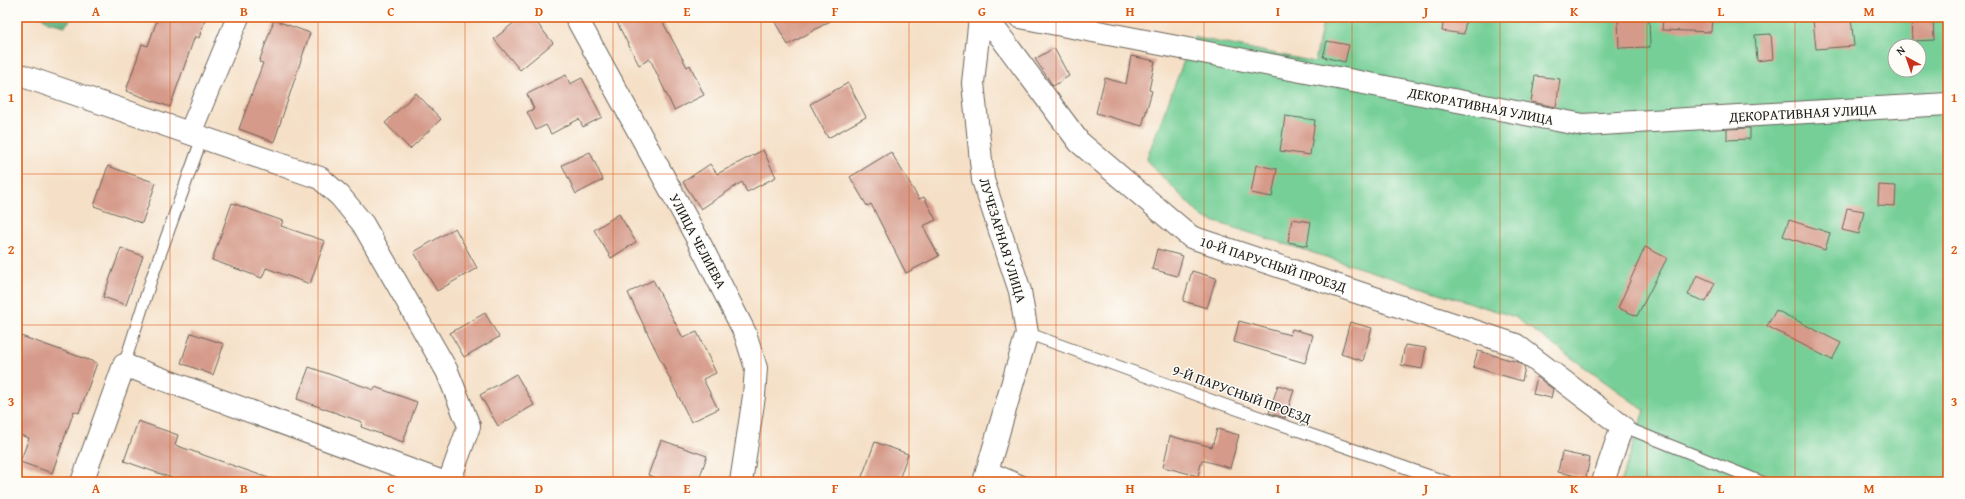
<svg xmlns="http://www.w3.org/2000/svg" width="1965" height="499" font-family="'Gentium Book Plus',serif">
	<rect width="100%" height="100%" fill="#fdfcf7"/>
	<filter id="ink" filterUnits="userSpaceOnUse"><feTurbulence type="fractalNoise" baseFrequency=".025" numOctaves="2"/><feDisplacementMap in="SourceGraphic" scale="8" xChannelSelector="R" yChannelSelector="G"/><feConvolveMatrix kernelMatrix="1 2 1 2 8 2 1 2 1" color-interpolation-filters="sRGB"/></filter>
	<filter id="wash" filterUnits="userSpaceOnUse"><feTurbulence type="fractalNoise" baseFrequency=".012" numOctaves="4" result="noise"/><feDisplacementMap in="SourceGraphic" scale="16" xChannelSelector="R" yChannelSelector="G"/><feGaussianBlur stdDeviation="0.9" result="paint"/><feColorMatrix in="noise" values="0 0 0 0 0 0 0 0 0 0 0 0 0 0 0 0 0 1.4 0 .05"/><feComposite in="paint" operator="in"/></filter>
	<g filter="url(#wash)">
		<rect width="100%" height="100%" fill="#f5e0c7"/>
		<path fill="#74cf96" stroke="#487659" fill-rule="evenodd" d="M 1324,17 L 1948,17 L 1948,482 L 1621,482 L 1644,410 L 1515,317 L 1203,218 L 1146,160 L 1193,37 L 1315,62 ZM 1895,46 L 1919,46 L 1919,70 L 1895,70 Z"/>
		<path fill="#5fb27f" stroke="#3e674e" d="M 42,17 L 73,17 L 65,26 L 48,22 Z"/>
		<g id="blocks">
			<path fill="#d59a89" d="M 158,17 L 206,17 L 199,38 L 195,36 L 170,107 L 126,91 L 142,44 L 148,46 Z
				M 521,17 L 532,17 L 553,43 L 520,70 L 494,39 Z
				M 614,17 L 660,17 L 687,67 L 690,65 L 704,95 L 674,110 L 650,59 L 639,65 Z
				M 772,17 L 837,17 L 788,45 Z
				M 1444,17 L 1466,17 L 1464,34 L 1442,31 Z
				M 1663,17 L 1712,17 L 1711,32 L 1662,30 Z
				M 1851,17 L 1854,46 L 1816,49 L 1813,20 Z
				M 1911,17 L 1933,17 L 1934,40 L 1912,41 Z
				M 1649,18 L 1650,47 L 1619,48 L 1618,19 Z
				M 274,20 L 310,33 L 274,142 L 239,129 L 263,63 L 259,62 Z
				M 1771,34 L 1773,59 L 1757,61 L 1755,35 Z
				M 1327,41 L 1349,45 L 1345,62 L 1323,57 Z
				M 1054,48 L 1069,76 L 1053,86 L 1035,59 Z
				M 1131,56 L 1155,61 L 1149,90 L 1152,91 L 1142,126 L 1096,113 L 1105,78 L 1126,84 Z
				M 566,75 L 570,84 L 582,78 L 602,117 L 583,127 L 579,119 L 551,134 L 546,125 L 536,130 L 527,112 L 534,109 L 527,94 Z
				M 1535,76 L 1560,79 L 1556,107 L 1531,102 Z
				M 848,83 L 866,117 L 828,138 L 810,104 Z
				M 416,93 L 441,119 L 410,149 L 385,123 Z
				M 1285,116 L 1315,120 L 1310,155 L 1280,151 Z
				M 1750,128 L 1750,139 L 1727,140 L 1727,129 Z
				M 763,150 L 776,177 L 747,192 L 742,182 L 701,209 L 683,182 L 710,164 L 717,174 Z
				M 590,152 L 603,180 L 576,194 L 562,165 Z
				M 891,152 L 919,199 L 924,197 L 936,220 L 923,226 L 939,256 L 906,273 L 871,204 L 867,206 L 850,177 Z
				M 1256,165 L 1277,169 L 1272,197 L 1251,193 Z
				M 108,166 L 156,183 L 142,223 L 94,206 Z
				M 1879,185 L 1896,186 L 1895,206 L 1878,205 Z
				M 232,203 L 283,221 L 281,226 L 325,241 L 310,284 L 266,268 L 262,278 L 212,260 Z
				M 1847,208 L 1864,211 L 1859,234 L 1842,230 Z
				M 619,214 L 636,242 L 611,258 L 594,230 Z
				M 1292,219 L 1311,222 L 1307,246 L 1288,242 Z
				M 1789,220 L 1830,233 L 1825,250 L 1783,236 Z
				M 455,228 L 477,268 L 437,291 L 414,252 Z
				M 1645,247 L 1667,258 L 1637,316 L 1618,308 Z
				M 121,248 L 143,256 L 126,305 L 103,297 Z
				M 1157,249 L 1183,256 L 1177,276 L 1152,269 Z
				M 1192,271 L 1216,278 L 1207,308 L 1183,301 Z
				M 1697,275 L 1715,283 L 1706,302 L 1688,295 Z
				M 653,280 L 683,338 L 697,332 L 716,373 L 703,379 L 718,409 L 691,422 L 628,293 Z
				M 1776,310 L 1841,343 L 1832,360 L 1767,326 Z
				M 485,313 L 499,337 L 464,357 L 450,333 Z
				M 1239,321 L 1290,335 L 1292,329 L 1313,335 L 1305,363 L 1234,342 Z
				M 1350,322 L 1372,328 L 1363,361 L 1341,354 Z
				M 191,333 L 224,344 L 213,375 L 181,363 Z
				M 21,336 L 97,363 L 79,413 L 74,411 L 52,473 L 20,462 L 29,438 L 17,434 L 17,346 Z
				M 1405,345 L 1426,348 L 1422,369 L 1401,365 Z
				M 1478,351 L 1518,362 L 1525,367 L 1522,381 L 1473,367 Z
				M 309,367 L 374,390 L 375,387 L 417,402 L 403,442 L 361,427 L 362,422 L 297,399 Z
				M 516,374 L 534,405 L 498,426 L 480,395 Z
				M 1537,377 L 1553,389 L 1551,398 L 1533,394 Z
				M 1278,385 L 1294,390 L 1285,418 L 1269,413 Z
				M 138,421 L 178,435 L 175,445 L 274,480 L 274,482 L 183,482 L 124,461 Z
				M 1217,429 L 1239,435 L 1230,468 L 1202,460 L 1198,476 L 1163,467 L 1170,436 L 1212,447 Z
				M 661,440 L 707,456 L 698,482 L 668,482 L 648,475 Z
				M 875,442 L 908,454 L 898,482 L 860,482 Z
				M 1562,452 L 1590,458 L 1586,478 L 1558,472 Z"/>
		</g>
	</g>
	<g filter="url(#ink)">
		<use href="#blocks" fill-opacity="0" stroke="#686158" stroke-width="1"/>
		<g fill="none" stroke-linecap="round" stroke-linejoin="round">
			<defs>
				<path id="lane" d="M 1027,333 L 1219,403 L 1447,482
					M 124,365 L 152,277 L 202,138
					M 1622,426 L 1762,482
					M 989,467 L 1024,482"/>
				<path id="street" d="M 576,17 L 698,240 L 745,333 L 756,368 L 754,396 L 741,482
					M 980,17 L 973,83 L 983,180 L 1020,291 L 1027,333 L 984,482
					M 986,17 L 1079,142 L 1191,237 L 1516,345 L 1622,426 L 1603,482
					M 1020,17 L 1583,125 L 1948,104
					M 17,74 L 320,178 L 340,196 L 363,224 L 447,371 L 469,426 L 449,482
					M 190,133 L 238,17
					M 82,482 L 124,365 L 443,482"/>
			</defs>
			<use href="#lane" stroke="#686158" stroke-width="13"/>
			<use href="#street" stroke="#686158" stroke-width="24"/>
			<use href="#lane" stroke="#fff" stroke-width="11"/>
			<use href="#street" stroke="#fff" stroke-width="22"/>
		</g>
	</g>
	<path fill="none" stroke="#de560d" stroke-width="1" stroke-opacity="0.55" d="M 170,17 L 170,482M 318,17 L 318,482M 465,17 L 465,482M 613,17 L 613,482M 761,17 L 761,482M 909,17 L 909,482M 1056,17 L 1056,482M 1204,17 L 1204,482M 1352,17 L 1352,482M 1500,17 L 1500,482M 1647,17 L 1647,482M 1795,17 L 1795,482M 17,174 L 1948,174M 17,325 L 1948,325"/>
	<g text-anchor="middle" dominant-baseline="central" stroke-width="3" stroke-linejoin="round" paint-order="stroke">
		<g font-size="14" fill="#1c1c1c" stroke="#fdfcf7">
			<text transform="translate(1481 106) rotate(11)">ДЕКОРАТИВНАЯ УЛИЦА</text>
			<text transform="translate(1803 113) rotate(-3)">ДЕКОРАТИВНАЯ УЛИЦА</text>
			<text transform="translate(1003 240) rotate(73)">ЛУЧЕЗАРНАЯ УЛИЦА</text>
			<text transform="translate(698 241) rotate(62)">УЛИЦА ЧЕЛИЕВА</text>
			<text transform="translate(1273 264) rotate(18)">10-Й ПАРУСНЫЙ ПРОЕЗД</text>
			<text transform="translate(1242 394) rotate(20)">9-Й ПАРУСНЫЙ ПРОЕЗД</text>
		</g>
	</g>
	<rect width="1965" height="499" fill="none" stroke="#fdfcf7" stroke-width="44"/>
	<g transform="translate(1907 58) rotate(320)"><circle r="19" fill="#fdfcf7" stroke="#a3a29f"/>
	<path d="M0-3L7 15L0 10L-7 15Z" fill="#c8321e"/>
	<text y="-6" font-size="11" font-weight="bold" text-anchor="middle" fill="#1c1c1c">N</text>
	</g>
	<rect x="22" y="22" width="1921" height="455" fill="none" stroke="#de560d" stroke-width="1.5"/>
	<g font-size="13" text-anchor="middle" font-weight="bold" fill="#de560d">
		<text x="96" y="16">A</text>
		<text x="244" y="16">B</text>
		<text x="391" y="16">C</text>
		<text x="539" y="16">D</text>
		<text x="687" y="16">E</text>
		<text x="835" y="16">F</text>
		<text x="982" y="16">G</text>
		<text x="1130" y="16">H</text>
		<text x="1278" y="16">I</text>
		<text x="1426" y="16">J</text>
		<text x="1574" y="16">K</text>
		<text x="1721" y="16">L</text>
		<text x="1869" y="16">M</text>
		<text x="11" y="102">1</text>
		<text x="1954" y="102">1</text>
		<text x="11" y="254">2</text>
		<text x="1954" y="254">2</text>
		<text x="11" y="406">3</text>
		<text x="1954" y="406">3</text>
		<text x="96" y="493">A</text>
		<text x="244" y="493">B</text>
		<text x="391" y="493">C</text>
		<text x="539" y="493">D</text>
		<text x="687" y="493">E</text>
		<text x="835" y="493">F</text>
		<text x="982" y="493">G</text>
		<text x="1130" y="493">H</text>
		<text x="1278" y="493">I</text>
		<text x="1426" y="493">J</text>
		<text x="1574" y="493">K</text>
		<text x="1721" y="493">L</text>
		<text x="1869" y="493">M</text>
	</g>
</svg>
